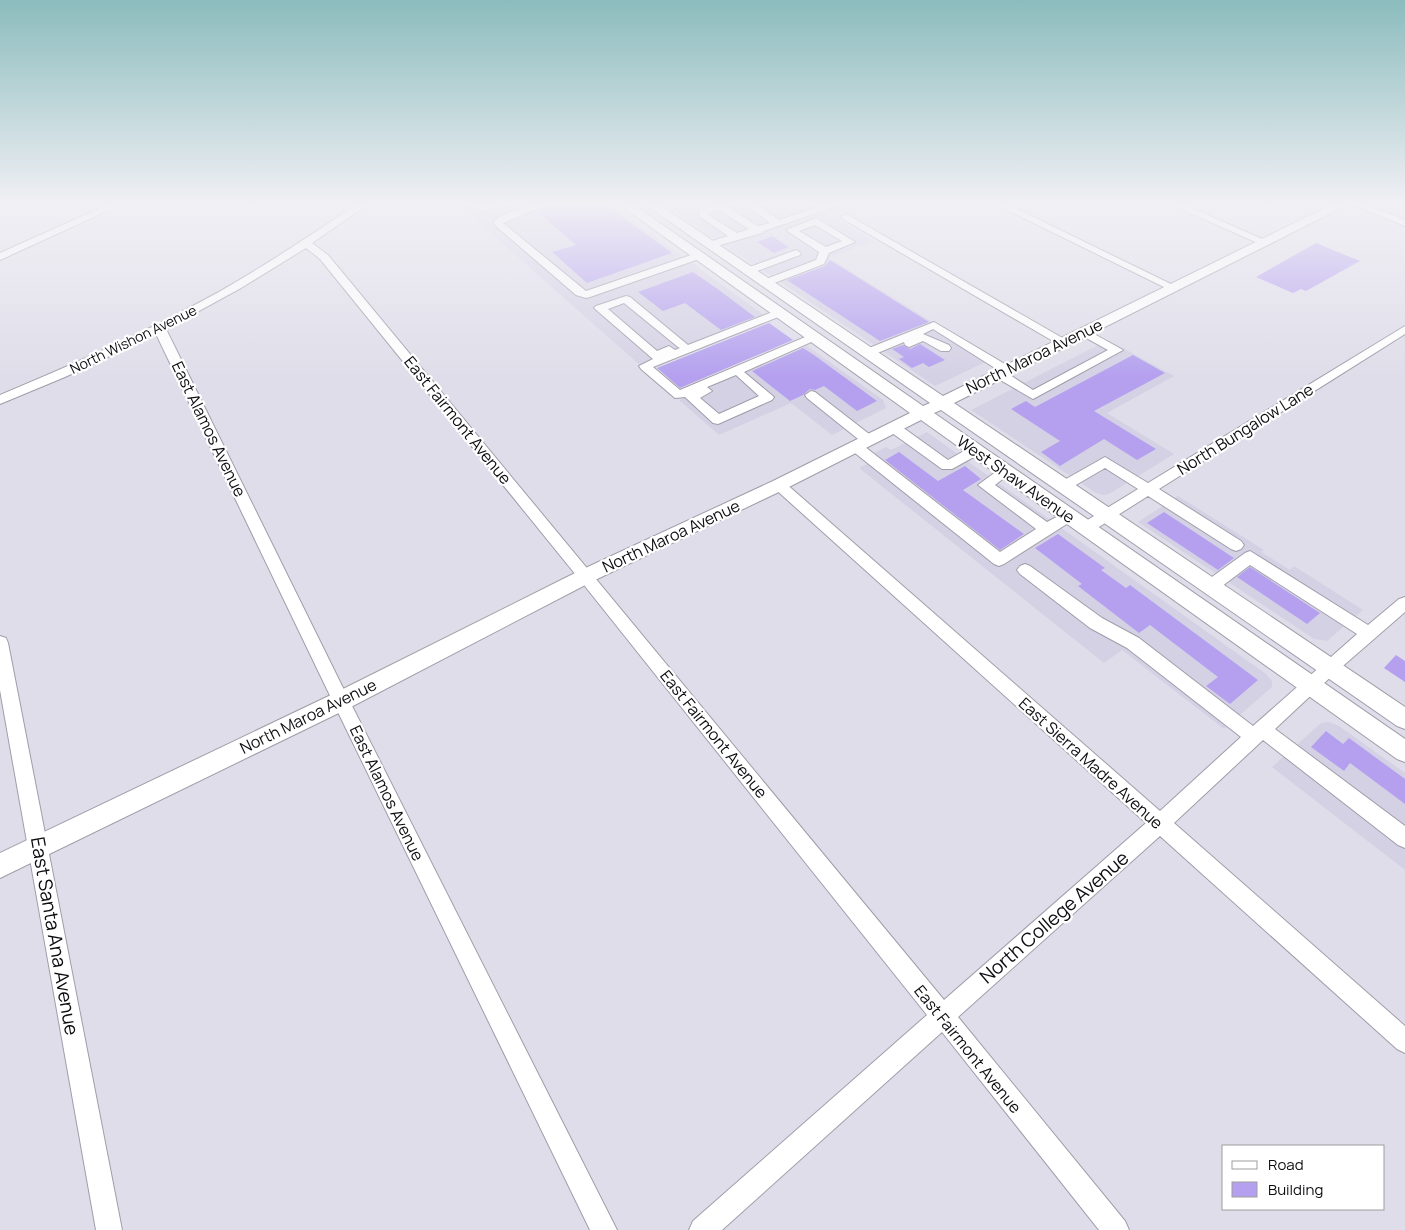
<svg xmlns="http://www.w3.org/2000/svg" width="1405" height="1230" font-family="Manrope,sans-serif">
	<rect width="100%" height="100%" fill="#dfdde9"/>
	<path fill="#d5d1e5" d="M 459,205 L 611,205 L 768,318 L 642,367 Z
		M 666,205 L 852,205 L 827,214 L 873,241 L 829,258 L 992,359 L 935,386 Z
		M 1108,340 L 1174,376 L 1107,413 L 1174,454 L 1109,494 L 1103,495 L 1096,493 L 971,410 Z
		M 807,346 L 883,400 L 886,408 L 832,435 L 791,403 L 719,435 L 679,400 Z
		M 927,432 L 1266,674 L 1272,681 L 1272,687 L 1224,729 L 1122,650 L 1104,663 L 859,468 L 879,458 L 874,453 L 886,447 L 891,450 Z
		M 1178,496 L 1264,550 L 1261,552 L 1290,570 L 1294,566 L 1363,610 L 1327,641 L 1314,639 L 1138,522 Z
		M 1329,722 L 1339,726 L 1405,773 L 1405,870 L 1272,767 L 1321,723 Z"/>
	<path fill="#b4a0ef" d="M 549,205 L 606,205 L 672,253 L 587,283 L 552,252 L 576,245 L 536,211 Z
		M 772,236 L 789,247 L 774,253 L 757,242 Z
		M 1316,243 L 1360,261 L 1306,291 L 1301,289 L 1293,293 L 1256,277 Z
		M 830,260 L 929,322 L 880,341 L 787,280 L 825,266 Z
		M 693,272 L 719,290 L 755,317 L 721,330 L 685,303 L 663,311 L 638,292 Z
		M 769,323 L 793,340 L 680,388 L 657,368 Z
		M 920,344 L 945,360 L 929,367 L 923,363 L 912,368 L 899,359 L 904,357 L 892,349 L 903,345 L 910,349 Z
		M 803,348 L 814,355 L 877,401 L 857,411 L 824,386 L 815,390 L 810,389 L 803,395 L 790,401 L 752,371 Z
		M 1133,355 L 1165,373 L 1094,411 L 1156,449 L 1137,460 L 1104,439 L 1060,466 L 1041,452 L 1060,441 L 1011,409 L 1026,401 L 1035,407 Z
		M 899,452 L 938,481 L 965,466 L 981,479 L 963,490 L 1024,534 L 1000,550 L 885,460 Z
		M 1164,512 L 1234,558 L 1218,570 L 1147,523 Z
		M 1058,534 L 1105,568 L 1101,570 L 1126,588 L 1130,585 L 1258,680 L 1230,704 L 1206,686 L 1218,677 L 1150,625 L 1139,633 L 1078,586 L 1082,584 L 1035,548 Z
		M 1250,567 L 1320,613 L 1307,624 L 1237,577 Z
		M 1396,655 L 1405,661 L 1405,682 L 1384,668 Z
		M 1326,731 L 1343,744 L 1349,738 L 1405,779 L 1405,804 L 1350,763 L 1344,771 L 1311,747 Z"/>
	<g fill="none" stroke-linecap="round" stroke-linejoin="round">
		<defs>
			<path id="minor" d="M 107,205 L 120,205 L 0,260 L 0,253 Z
				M 356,205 L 367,205 L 312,243 L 328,255 L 944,1000 L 1146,823 L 774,488 L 772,485 L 774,482 L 784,482 L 1160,811 L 1241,737 L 1127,648 L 1090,628 L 1020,574 L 1017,570 L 1020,566 L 1025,564 L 1030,566 L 1102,618 L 1139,638 L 1253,726 L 1357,634 L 1250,565 L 1217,590 L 1211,592 L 1205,590 L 1203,586 L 1205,582 L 1245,553 L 1250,551 L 1368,625 L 1399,599 L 1405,597 L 1405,612 L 1336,672 L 1275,729 L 1405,826 L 1405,848 L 1398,845 L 1263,740 L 1174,823 L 1405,1026 L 1405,1053 L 1397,1049 L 1160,836 L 958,1017 L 1125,1221 L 1129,1230 L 1099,1230 L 942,1032 L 722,1230 L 689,1230 L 693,1221 L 927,1015 L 580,580 L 320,259 L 306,248 L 241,288 L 166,329 L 347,696 L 617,1230 L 590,1230 L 335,706 L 156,334 L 65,377 L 0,404 L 0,395 C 69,366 138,336 204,300 C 256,272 306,238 356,205 Z
				M 469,205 L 499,205 L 482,212 Z
				M 532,205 L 547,205 L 503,223 L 586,291 L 694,254 L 698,253 L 703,256 L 702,258 L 590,297 L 586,298 L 576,295 L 497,227 L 493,222 L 501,216 Z
				M 714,205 L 728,205 L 729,208 L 758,226 L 770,223 L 746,205 L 757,205 L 779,220 L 824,205 L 839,205 L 764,231 L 762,233 L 710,248 L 705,245 L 706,243 L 728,236 L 699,216 L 700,210 ZM 720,210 L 722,212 L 749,229 L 737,233 L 708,215 L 711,212 Z
				M 997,205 L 1009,205 L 1177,287 L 1176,289 L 1168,289 Z
				M 1172,205 L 1185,205 L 1269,242 L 1268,244 L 1260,244 Z
				M 1353,205 L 1367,205 L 1405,220 L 1405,226 Z
				M 846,214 L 1066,340 L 1068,342 L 1066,344 L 1058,344 L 843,219 L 841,217 Z
				M 816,218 L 855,242 L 829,253 L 824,264 L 769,285 L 761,285 L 760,283 L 761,281 L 816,260 L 819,252 L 786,230 ZM 815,225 L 842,241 L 826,247 L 799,231 Z
				M 796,250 L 801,253 L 800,255 L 752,273 L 744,273 L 743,271 L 744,269 Z
				M 626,296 L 630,297 L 688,345 L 775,311 L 783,311 L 785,313 L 783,315 L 653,367 L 680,390 L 810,335 L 818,335 L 820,337 L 818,339 L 744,372 L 774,397 L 772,400 L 718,424 L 713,423 L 685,397 L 675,398 L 641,369 L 639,366 L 653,359 L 594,308 L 596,306 ZM 624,303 L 678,347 L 680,348 L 675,350 L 669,346 L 657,351 L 608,309 ZM 736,375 L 759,396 L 719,414 L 700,398 L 712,391 L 707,387 Z
				M 934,322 L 1010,367 L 1012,370 L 1007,373 L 1033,390 L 1108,350 L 1079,334 L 1077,332 L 1079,330 L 1087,330 L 1123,350 L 1033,399 L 995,377 L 993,374 L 998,370 L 933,329 L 923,334 L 949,345 L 951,348 L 949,351 L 941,351 L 923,341 L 909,347 L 905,345 L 904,342 L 868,357 L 862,353 L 864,350 Z
				M 1405,326 L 1405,334 L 1159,489 L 1241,541 L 1244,545 L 1241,549 L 1236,551 L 1231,549 L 1148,496 L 1091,532 L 1086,533 L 1081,532 L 1079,528 L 1081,524 L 1138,489 L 1105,468 L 1069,489 L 1059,489 L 1057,486 L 1059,483 L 1105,457 L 1148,483 Z
				M 811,391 L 815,392 L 873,437 L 875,440 L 873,443 L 863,443 L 807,398 L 805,395 Z
				M 893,423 L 898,424 L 948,460 L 971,447 L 981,447 L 983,450 L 981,453 L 952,469 L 942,469 L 888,430 L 886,427 Z
				M 855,442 L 860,443 L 1000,552 L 1036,529 L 978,485 L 1001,468 L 1011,468 L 1013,471 L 995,485 L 1047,522 L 1068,511 L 1073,512 L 1075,516 L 1073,520 L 1004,564 L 999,566 L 994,564 L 850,449 L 848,446 L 850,443 Z
				M 0,636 L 6,638 L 8,643 L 122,1230 L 96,1230 L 0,690 Z"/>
			<path id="major" d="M 620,205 L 634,205 L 923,406 L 930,403 L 646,205 L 660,205 L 943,396 L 1331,205 L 1347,205 L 954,403 L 1405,707 L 1405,729 L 1397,726 L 941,410 L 934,413 L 1405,739 L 1405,762 L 1397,759 L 921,420 L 785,489 L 593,581 L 349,708 L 0,878 L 0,853 L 333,694 L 579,571 L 773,481 L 910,413 Z"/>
		</defs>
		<use href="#minor" stroke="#a09da9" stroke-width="2"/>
		<use href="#major" stroke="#a09da9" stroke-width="2"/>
		<use href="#minor" fill="#fff" fill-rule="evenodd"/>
		<use href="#major" fill="#fff" fill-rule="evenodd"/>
	</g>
	<linearGradient id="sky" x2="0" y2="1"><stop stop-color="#8bbcbd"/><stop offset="0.54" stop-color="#f1f0f5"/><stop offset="1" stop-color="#f1f0f5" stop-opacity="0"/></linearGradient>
	<rect width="1405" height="378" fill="url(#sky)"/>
	<g text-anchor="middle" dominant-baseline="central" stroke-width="4.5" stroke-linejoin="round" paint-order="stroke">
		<g font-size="14" fill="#0d0c10" stroke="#fff">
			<text transform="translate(133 339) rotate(-26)">North Wishon Avenue</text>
		</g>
		<g font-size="16" fill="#0d0c10" stroke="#fff">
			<text transform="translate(1034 356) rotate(-26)">North Maroa Avenue</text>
			<text transform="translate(458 420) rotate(51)">East Fairmont Avenue</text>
			<text transform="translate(209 429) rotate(64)">East Alamos Avenue</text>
			<text transform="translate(1245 429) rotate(-32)">North Bungalow Lane</text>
			<text transform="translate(1016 479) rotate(35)">West Shaw Avenue</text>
			<text transform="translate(671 536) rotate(-25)">North Maroa Avenue</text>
			<text transform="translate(308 716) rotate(-26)">North Maroa Avenue</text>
			<text transform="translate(714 734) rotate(51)">East Fairmont Avenue</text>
			<text transform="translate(1091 763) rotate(42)">East Sierra Madre Avenue</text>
			<text transform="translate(387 793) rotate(64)">East Alamos Avenue</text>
			<text transform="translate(968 1049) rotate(51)">East Fairmont Avenue</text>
		</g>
		<g font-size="19" fill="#0d0c10" stroke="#fff">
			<text transform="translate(1054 917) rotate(-41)">North College Avenue</text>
			<text transform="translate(55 936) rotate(80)">East Santa Ana Avenue</text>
		</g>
	</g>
	<rect x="1222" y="1145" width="162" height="65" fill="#ffffff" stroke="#9e9e9f"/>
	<rect x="1232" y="1161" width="25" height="8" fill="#ffffff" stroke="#9e9e9f"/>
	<text x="1268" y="1170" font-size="15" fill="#0d0c10">Road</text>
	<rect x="1232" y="1182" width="25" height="15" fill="#b4a0ef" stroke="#9e9e9f"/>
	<text x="1268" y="1195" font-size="15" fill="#0d0c10">Building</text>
</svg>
